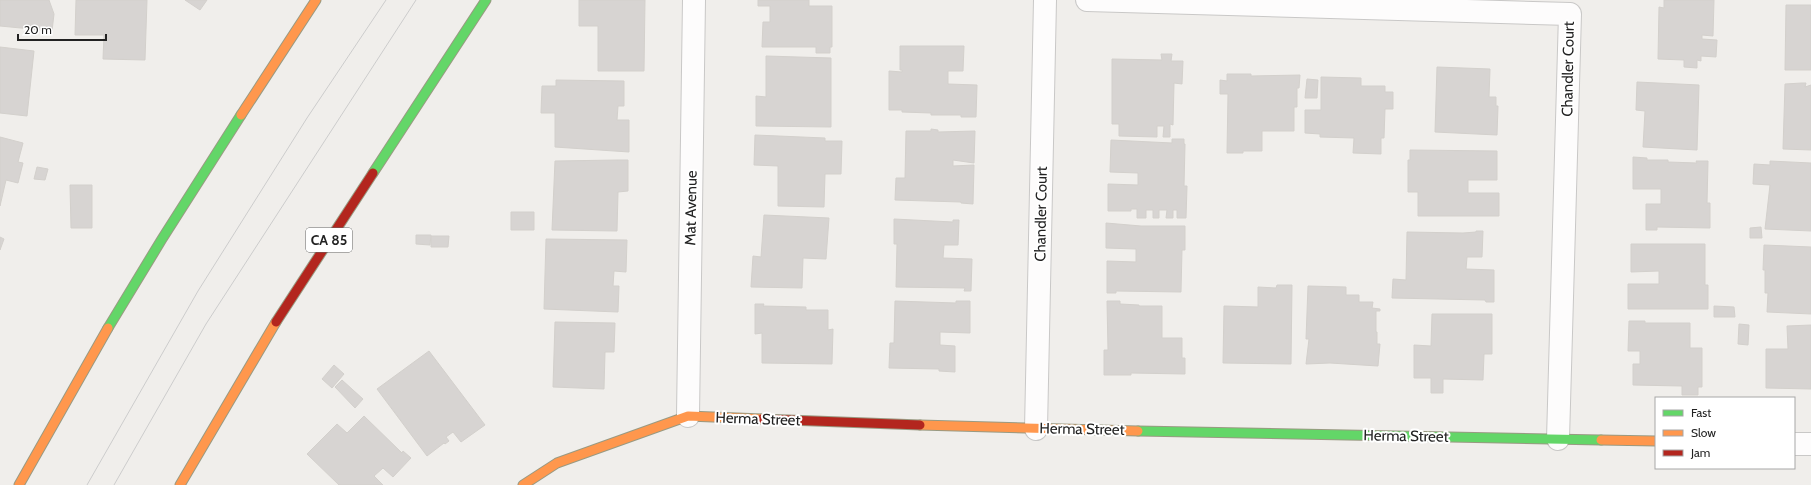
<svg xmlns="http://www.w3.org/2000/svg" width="1811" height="485" font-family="Cabin,sans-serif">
	<rect width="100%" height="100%" fill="#f0eeeb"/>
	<path fill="#d7d4d2" stroke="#d3d0cc" d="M 0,0 L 49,0 L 54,14 L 52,31 L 0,26 Z
		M 76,0 L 147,0 L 145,60 L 103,59 L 104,35 L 75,35 Z
		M 185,0 L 207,0 L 200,10 Z
		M 579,0 L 645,0 L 644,71 L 598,71 L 598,26 L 579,26 Z
		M 758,0 L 809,0 L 809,6 L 832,6 L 832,47 L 830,47 L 830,53 L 816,53 L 816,47 L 762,47 L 763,22 L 770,22 L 770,6 L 758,6 Z
		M 1664,0 L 1714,0 L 1713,36 L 1702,35 L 1702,39 L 1717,40 L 1716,57 L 1701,56 L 1701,61 L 1697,60 L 1697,68 L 1684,67 L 1684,60 L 1658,59 L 1659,7 L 1664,8 Z
		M 1786,5 L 1811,5 L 1811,70 L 1785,70 Z
		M 900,46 L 964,46 L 963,71 L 948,71 L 948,84 L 977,85 L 976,117 L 961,117 L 961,115 L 931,115 L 931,113 L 902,112 L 902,110 L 889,110 L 889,71 L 902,72 L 902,70 L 900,70 Z
		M 0,47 L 34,51 L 27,116 L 0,113 Z
		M 1161,54 L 1172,54 L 1171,61 L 1183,61 L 1182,84 L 1174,83 L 1173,125 L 1170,124 L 1170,137 L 1163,137 L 1164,126 L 1157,126 L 1157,137 L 1119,136 L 1119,124 L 1112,124 L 1112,59 L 1162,60 Z
		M 766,56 L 831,58 L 831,127 L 756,126 L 756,96 L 766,97 Z
		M 1437,67 L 1490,69 L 1489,97 L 1496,97 L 1496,106 L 1498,106 L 1497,135 L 1435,132 Z
		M 1227,74 L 1251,74 L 1251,76 L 1300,75 L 1299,88 L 1297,88 L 1297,107 L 1294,107 L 1294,131 L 1262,131 L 1262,151 L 1243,151 L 1243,153 L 1227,153 L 1228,94 L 1220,94 L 1220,80 L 1227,81 Z
		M 1321,77 L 1361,78 L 1361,86 L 1385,86 L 1385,92 L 1393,92 L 1393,109 L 1385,109 L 1384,138 L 1381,138 L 1381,154 L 1353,153 L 1354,138 L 1320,137 L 1320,134 L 1305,133 L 1305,110 L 1321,110 Z
		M 1307,79 L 1318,80 L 1317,98 L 1305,98 Z
		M 556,80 L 624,81 L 624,106 L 618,106 L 617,120 L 629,120 L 629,152 L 555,147 L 555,113 L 541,113 L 542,86 L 556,86 Z
		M 1637,82 L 1699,85 L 1697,150 L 1643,147 L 1645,111 L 1636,110 Z
		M 1802,83 L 1806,83 L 1805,87 L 1811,85 L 1811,150 L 1783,149 L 1785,84 Z
		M 931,129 L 938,130 L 938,132 L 975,131 L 974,163 L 953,160 L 953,166 L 974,165 L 973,204 L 961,203 L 961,202 L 895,200 L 896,178 L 905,178 L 906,131 L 931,131 Z
		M 755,135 L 825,138 L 825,141 L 842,141 L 841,174 L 825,174 L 824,207 L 778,206 L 778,166 L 754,165 Z
		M 0,137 L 23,143 L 18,162 L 23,163 L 18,183 L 6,180 L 0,206 Z
		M 1172,139 L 1184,139 L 1184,144 L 1185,144 L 1184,186 L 1187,186 L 1186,218 L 1177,218 L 1177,210 L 1173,210 L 1173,218 L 1166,218 L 1167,210 L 1159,210 L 1159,218 L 1153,218 L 1153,210 L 1146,210 L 1146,218 L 1137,218 L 1137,209 L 1131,209 L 1131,211 L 1108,211 L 1108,184 L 1138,185 L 1138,173 L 1110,172 L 1111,140 L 1172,143 Z
		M 1410,150 L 1497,151 L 1497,180 L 1468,180 L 1468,193 L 1499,193 L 1499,216 L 1418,216 L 1418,192 L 1408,192 L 1408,160 L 1410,160 Z
		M 1633,157 L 1647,158 L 1647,160 L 1668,160 L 1668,162 L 1697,163 L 1696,161 L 1708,161 L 1707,203 L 1710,203 L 1710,228 L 1657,227 L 1657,230 L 1646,230 L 1646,204 L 1661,204 L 1661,189 L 1633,189 Z
		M 618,160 L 628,160 L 628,191 L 618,192 L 617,231 L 552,230 L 555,161 Z
		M 1770,161 L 1811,163 L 1811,231 L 1765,229 L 1770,185 L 1753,184 L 1754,164 L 1770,165 Z
		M 37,167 L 48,169 L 45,180 L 34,179 Z
		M 70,185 L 92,185 L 92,228 L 71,228 Z
		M 511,212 L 534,212 L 534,230 L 511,230 Z
		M 764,215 L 829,218 L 826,259 L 803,258 L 802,288 L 751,287 L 753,256 L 761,257 Z
		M 894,219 L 953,222 L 953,220 L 959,220 L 958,245 L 944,245 L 943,258 L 972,259 L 971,291 L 964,291 L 965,288 L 896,287 L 897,244 L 894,244 Z
		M 1106,223 L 1141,226 L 1185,226 L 1185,250 L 1182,250 L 1181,292 L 1116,291 L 1116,293 L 1107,293 L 1107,261 L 1136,262 L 1136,249 L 1106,248 Z
		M 1761,227 L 1762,238 L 1750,238 L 1750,228 Z
		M 1476,231 L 1483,231 L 1482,257 L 1467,257 L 1466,269 L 1494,270 L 1494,302 L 1486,302 L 1485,300 L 1392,298 L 1393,279 L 1406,280 L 1407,232 L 1463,233 L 1476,232 Z
		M 416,235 L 431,235 L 430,245 L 416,244 Z
		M 431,236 L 449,236 L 448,247 L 431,247 Z
		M 0,237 L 4,239 L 0,250 Z
		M 546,239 L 627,240 L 626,272 L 614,271 L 613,286 L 619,286 L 618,312 L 544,309 Z
		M 1631,244 L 1705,244 L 1705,285 L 1708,285 L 1708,309 L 1628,309 L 1628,284 L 1659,284 L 1659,271 L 1631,272 Z
		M 1764,245 L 1811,247 L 1811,314 L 1767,312 L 1768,293 L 1765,293 L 1765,270 L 1763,270 Z
		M 1277,285 L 1292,285 L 1291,364 L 1223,363 L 1224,306 L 1258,307 L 1258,287 L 1276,288 Z
		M 1308,286 L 1346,287 L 1346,295 L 1359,295 L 1359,302 L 1373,302 L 1372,308 L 1380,309 L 1380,311 L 1376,311 L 1376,332 L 1377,332 L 1377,344 L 1380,344 L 1378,366 L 1330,363 L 1306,364 L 1309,339 L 1306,339 Z
		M 895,301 L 956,303 L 956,301 L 970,301 L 970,333 L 940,332 L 940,345 L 955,346 L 955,372 L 939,371 L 939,369 L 889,368 L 890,343 L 894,343 Z
		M 1107,301 L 1120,301 L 1120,304 L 1139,305 L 1139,306 L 1162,306 L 1162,338 L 1182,338 L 1182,358 L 1185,358 L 1185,374 L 1131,373 L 1131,375 L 1104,375 L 1104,350 L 1108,350 Z
		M 755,304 L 764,304 L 763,306 L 806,307 L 806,310 L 828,310 L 828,330 L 833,329 L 832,364 L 762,363 L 762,333 L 755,334 Z
		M 1714,306 L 1734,307 L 1735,317 L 1714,317 Z
		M 1432,314 L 1492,314 L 1492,354 L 1484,354 L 1483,380 L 1443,379 L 1443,393 L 1431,393 L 1431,378 L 1414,378 L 1414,345 L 1431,346 Z
		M 1629,321 L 1645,321 L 1645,323 L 1690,323 L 1690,348 L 1702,348 L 1702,387 L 1698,387 L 1698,395 L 1682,395 L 1682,386 L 1633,385 L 1633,364 L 1640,364 L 1640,351 L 1628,351 Z
		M 555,322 L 615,323 L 614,352 L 605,352 L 604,389 L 553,387 Z
		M 1739,324 L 1749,325 L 1748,345 L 1738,344 Z
		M 1811,325 L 1811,389 L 1766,388 L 1766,349 L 1788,349 L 1787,326 Z
		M 429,351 L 485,425 L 461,442 L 453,432 L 446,437 L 449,441 L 445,444 L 444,443 L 427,456 L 377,389 Z
		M 334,365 L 344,374 L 332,388 L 322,379 Z
		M 342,380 L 363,399 L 355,408 L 335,387 Z
		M 364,416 L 402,453 L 403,451 L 411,458 L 393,477 L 383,468 L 374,476 L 383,485 L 339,485 L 307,454 L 337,424 L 347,433 Z"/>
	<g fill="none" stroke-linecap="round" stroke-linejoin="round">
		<defs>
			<path id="street" d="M 1087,0 L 1570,14 L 1558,439
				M 688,416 L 694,0
				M 1036,429 L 1045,0
				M 1794,444 L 1811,444"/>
			<path id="fast" d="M 373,173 L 486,0
				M 108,328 L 162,239 L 241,115
				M 1138,431 L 1601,440"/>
			<path id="slow" d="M 241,115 L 316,0
				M 920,425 L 1138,431
				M 1601,440 L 1656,441
				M 19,485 L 108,328
				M 180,485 L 276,322
				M 523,485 L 557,463 L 688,416 L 762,419"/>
			<path id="jam" d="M 276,322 L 373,173
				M 762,419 L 920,425"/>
		</defs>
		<use href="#street" stroke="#c9c8c7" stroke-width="24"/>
		<use href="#fast" stroke="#999a82" stroke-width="11"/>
		<use href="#slow" stroke="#999a82" stroke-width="11"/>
		<use href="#jam" stroke="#999a82" stroke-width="11"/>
		<use href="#street" stroke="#fdfcfc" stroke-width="22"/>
		<use href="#fast" stroke="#63d668" stroke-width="9"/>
		<use href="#slow" stroke="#ff974d" stroke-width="9"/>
		<use href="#jam" stroke="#b3261e" stroke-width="9"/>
		<path stroke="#ccc" stroke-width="1" d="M 87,485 L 198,291 L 307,118 L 386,0
			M 114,485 L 206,324 L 416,0"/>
	</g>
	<g text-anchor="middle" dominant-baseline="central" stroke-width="4" stroke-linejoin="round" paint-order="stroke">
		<rect fill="#fff" stroke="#646464" stroke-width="1" x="306" y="228" width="46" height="24" rx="3"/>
		<g font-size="14" font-weight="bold" fill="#222">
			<text x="329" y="240">CA 85</text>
		</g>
		<g font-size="15" fill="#222" stroke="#fff">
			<text transform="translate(1568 69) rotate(-89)">Chandler Court</text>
			<text transform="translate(691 208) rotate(-89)">Mat Avenue</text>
			<text transform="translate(1041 214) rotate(-89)">Chandler Court</text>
			<text transform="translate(758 419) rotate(2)">Herma Street</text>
			<text transform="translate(1082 429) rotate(1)">Herma Street</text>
			<text transform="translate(1406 436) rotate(1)">Herma Street</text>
		</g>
	</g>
	<rect x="1655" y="397" width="140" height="72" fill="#ffffff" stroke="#a7a7a7"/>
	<rect x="1663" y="410" width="20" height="6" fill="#63d668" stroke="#a7a7a7"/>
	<text x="1691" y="417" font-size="12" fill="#222222">Fast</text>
	<rect x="1663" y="430" width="20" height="6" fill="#ff974d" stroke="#a7a7a7"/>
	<text x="1691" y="437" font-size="12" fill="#222222">Slow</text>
	<rect x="1663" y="450" width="20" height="6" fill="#b3261e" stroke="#a7a7a7"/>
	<text x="1691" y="457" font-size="12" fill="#222222">Jam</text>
	<path d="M18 34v6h88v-6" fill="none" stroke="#222222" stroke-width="2"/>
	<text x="24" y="34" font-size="12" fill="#222222" stroke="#ffffff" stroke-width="3" paint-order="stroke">20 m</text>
</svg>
